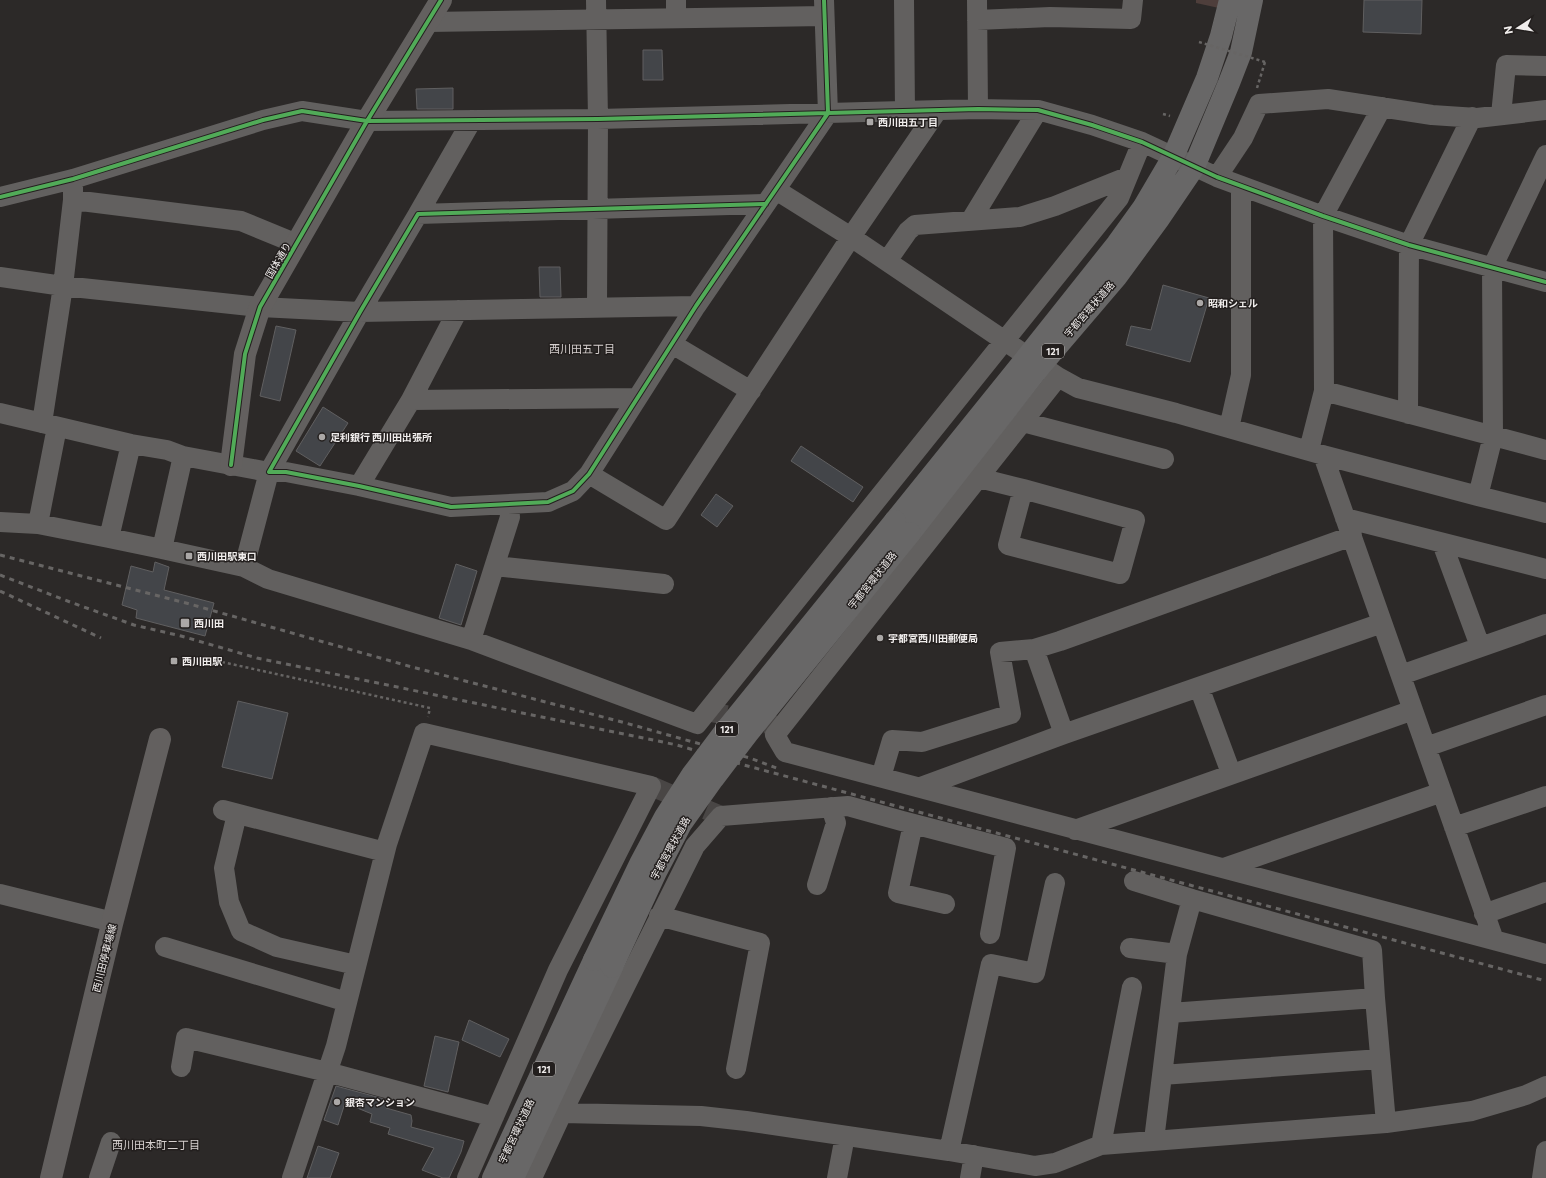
<svg xmlns="http://www.w3.org/2000/svg" width="1546" height="1178" font-family="Commissioner,'Noto Sans JP',sans-serif">
	<rect width="100%" height="100%" fill="#2c2928"/>
	<path fill="#4e3e3b" d="M 1196,0 L 1220,0 L 1219,8 L 1196,3 Z"/>
	<path fill="#434549" stroke="#605f60" d="M 1364,0 L 1422,0 L 1421,34 L 1363,32 Z
		M 643,50 L 662,50 L 663,80 L 643,80 Z
		M 453,88 L 453,109 L 417,109 L 416,89 Z
		M 539,267 L 560,267 L 561,297 L 540,297 Z
		M 1163,285 L 1209,298 L 1190,362 L 1126,345 L 1131,326 L 1151,330 Z
		M 276,326 L 296,330 L 280,401 L 260,396 Z
		M 323,407 L 348,423 L 320,466 L 296,451 Z
		M 801,446 L 863,487 L 853,502 L 791,461 Z
		M 716,494 L 733,506 L 717,527 L 701,515 Z
		M 155,562 L 169,567 L 164,590 L 214,603 L 205,636 L 136,618 L 137,610 L 122,605 L 131,566 L 153,572 Z
		M 456,564 L 477,571 L 461,625 L 439,618 Z
		M 238,701 L 288,713 L 272,779 L 222,767 Z
		M 469,1020 L 509,1039 L 500,1057 L 462,1040 Z
		M 435,1036 L 459,1042 L 448,1092 L 424,1086 Z
		M 336,1086 L 388,1100 L 386,1108 L 411,1115 L 412,1121 L 411,1127 L 464,1141 L 461,1152 L 449,1178 L 443,1178 L 422,1170 L 434,1148 L 388,1134 L 390,1128 L 370,1122 L 372,1114 L 345,1103 L 338,1125 L 324,1120 Z
		M 318,1146 L 339,1153 L 330,1178 L 307,1178 Z"/>
	<g fill="none" stroke-linecap="round" stroke-linejoin="round">
		<path stroke="#494645" stroke-width="20" stroke-dasharray="20 10" stroke-linecap="butt" d="M 707,711 L 782,727
			M 651,786 L 721,816"/>
		<path stroke="#676564" stroke-width="2.5" stroke-dasharray="3 3" stroke-linecap="butt" d="M 1257,88 L 1265,62
			M 1163,114 L 1170,116
			M 222,662 L 430,708 L 428,717"/>
		<path stroke="#62605f" stroke-width="20" d="M 596,0 L 598,119 L 597,308
			M 676,0 L 676,19
			M 904,0 L 905,112
			M 977,0 L 978,109
			M 977,20 L 1050,17 L 1131,19 L 1133,0
			M 428,22 L 824,16
			M 1501,115 L 1506,65 L 1546,66
			M 1217,177 L 1243,138 L 1259,104 L 1328,99 L 1432,115 L 1477,118 L 1546,110
			M 776,190 L 851,237 L 1058,377 L 1078,388 L 1176,413 L 1323,455 L 1478,496 L 1546,513
			M 0,197 L 73,179 L 263,120 L 302,111 L 367,121 L 598,119 L 978,109 L 1038,110 L 1092,125 L 1142,142 L 1217,177 L 1323,216 L 1409,245 L 1546,282
			M 73,200 L 241,221 L 297,244
			M 766,204 L 418,214 L 360,312 L 269,472 L 286,472 L 359,486 L 451,507 L 548,502 L 573,491 L 589,474 L 696,306 L 828,113 L 824,0
			M 418,214 L 472,120
			M 971,220 L 1038,110
			M 887,261 L 908,231 L 915,225 L 1020,217 L 1055,206 L 1127,177
			M 0,277 L 63,286 L 260,307 L 360,312 L 696,306
			M 672,344 L 751,391
			M 1058,377 L 775,735 L 785,752 L 1546,954
			M 1324,391 L 1546,450
			M 411,400 L 458,310
			M 0,413 L 131,444 L 167,450 L 183,456
			M 1408,414 L 1409,245 L 1472,117
			M 1023,422 L 1164,459
			M 42,423 L 63,286 L 73,200 L 73,179
			M 1229,428 L 1241,375 L 1241,186
			M 1309,450 L 1324,391 L 1323,216 L 1382,107
			M 1323,455 L 1494,940
			M 183,456 L 269,472 L 244,567 L 162,549 Z
			M 589,474 L 666,520 L 851,237 L 937,111
			M 979,478 L 1023,489 L 1135,520 L 1120,574 L 1008,545 L 1023,489
			M 359,486 L 411,400 L 637,398
			M 1478,496 L 1493,436 L 1492,268 L 1546,155
			M 1345,518 L 1546,569
			M 0,522 L 38,524 L 109,538 L 131,444
			M 38,524 L 57,427
			M 109,538 L 162,549
			M 1442,543 L 1480,646
			M 495,566 L 664,584
			M 244,567 L 268,579 L 471,640 L 697,724 L 1119,198 L 1142,142
			M 471,640 L 510,517 L 509,505
			M 1034,649 L 1064,734
			M 1401,675 L 1546,624
			M 1199,687 L 1231,773
			M 1426,747 L 1546,705
			M 881,777 L 892,740 L 922,742 L 1011,714 L 1000,652 L 1034,649 L 1060,641 L 1352,536
			M 921,787 L 1064,734 L 1382,623
			M 223,810 L 385,852
			M 237,814 L 224,868 L 229,902 L 241,931 L 277,947 L 356,965
			M 913,824 L 898,893 L 945,904
			M 1454,827 L 1546,796
			M 1075,830 L 1413,710
			M 1224,868 L 1442,792
			M 1134,881 L 1192,899
			M 817,885 L 836,823 L 831,807
			M 0,894 L 113,922
			M 1484,914 L 1546,892
			M 659,916 L 760,943 L 736,1069
			M 165,947 L 347,1002
			M 1130,948 L 1177,954
			M 1170,1013 L 1375,998
			M 181,1067 L 186,1038 L 327,1072 L 494,1117
			M 1162,1075 L 1380,1059
			M 562,1113 L 701,1116 L 746,1121 L 949,1151 L 1035,1166 L 1055,1163 L 1101,1145 L 1386,1123 L 1472,1111 L 1526,1095 L 1546,1086
			M 1154,1140 L 1177,954 L 1192,899 L 1372,950 L 1375,998 L 1386,1123
			M 1101,1145 L 1132,987
			M 949,1151 L 991,964 L 1035,973 L 1055,883
			M 99,1178 L 111,1142
			M 292,1178 L 336,1046 L 387,844 L 424,733 L 651,786 L 558,970 L 467,1178
			M 532,1178 L 562,1113 L 695,846 L 721,816 L 848,806 L 902,821 L 1006,848 L 990,934
			M 837,1178 L 845,1136
			M 970,1178 L 974,1155
			M 1542,1178 L 1546,1151"/>
		<path stroke="#63605f" stroke-width="22" d="M 231,465 L 245,354 L 260,307 L 367,121 L 441,0
			M 51,1178 L 112,924 L 160,739"/>
		<path stroke="#686767" stroke-width="22" d="M 895,521 L 1028,356 L 1117,244 L 1143,208 L 1173,157 L 1207,78 L 1221,36 L 1230,0
			M 910,533 L 1041,365 L 1117,276 L 1158,220 L 1194,167 L 1229,83 L 1241,52 L 1252,0
			M 493,1178 L 594,960
			M 513,1178 L 612,967"/>
		<path stroke="#676564" stroke-width="3" stroke-dasharray="5 5" stroke-linecap="butt" d="M 0,555 L 186,603 L 412,667 L 622,722 L 750,758 L 779,769
			M 0,575 L 70,602 L 134,625 L 181,636 L 257,658 L 677,745 L 744,765 L 1546,981
			M 0,591 L 101,638"/>
		<path stroke="#676564" stroke-width="2.5" stroke-dasharray="3 3" stroke-linecap="butt" d="M 1199,42 L 1265,62"/>
		<path stroke="#686767" stroke-width="22" d="M 594,960 L 640,864 L 665,817 L 692,775 L 726,730 L 895,521
			M 612,967 L 656,872 L 681,824 L 713,779 L 748,733 L 910,533"/>
		<defs>
			<path id="cycleway" d="M 0,197 L 73,179 L 263,120 L 302,111 L 367,121 L 598,119 L 978,109 L 1038,110 L 1092,125 L 1142,142 L 1217,177 L 1323,216 L 1409,245 L 1546,282
				M 766,204 L 418,214 L 360,312 L 269,472 L 286,472 L 359,486 L 451,507 L 548,502 L 573,491 L 589,474 L 696,306 L 828,113 L 824,0
				M 231,465 L 245,354 L 260,307 L 367,121 L 441,0"/>
		</defs>
		<use href="#cycleway" stroke="#231f1e" stroke-width="6"/>
		<use href="#cycleway" stroke="#51ab58" stroke-width="4"/>
	</g>
	<g fill="#aba8a7" stroke="#231f1e" stroke-width="1.5">
		<rect x="866" y="118" width="8" height="8" rx="2"/>
		<circle cx="1200" cy="303" r="4"/>
		<circle cx="322" cy="437" r="4"/>
		<rect x="185" y="552" width="8" height="8" rx="2"/>
		<rect x="180" y="618" width="10" height="10" rx="2"/>
		<circle cx="880" cy="638" r="4"/>
		<rect x="170" y="657" width="8" height="8" rx="2"/>
		<circle cx="337" cy="1102" r="4"/>
	</g>
	<g text-anchor="middle" dominant-baseline="central" stroke-width="3" stroke-linejoin="round" paint-order="stroke">
		<g fill="#231f1e" stroke="#b2afae" stroke-width="1">
			<rect x="1042" y="344" width="22" height="14" rx="3"/>
			<rect x="716" y="722" width="22" height="14" rx="3"/>
			<rect x="533" y="1062" width="22" height="14" rx="3"/>
		</g>
		<g font-size="9" font-weight="bold" fill="#f0edec">
			<text x="1053" y="351">121</text>
			<text x="727" y="729">121</text>
			<text x="544" y="1069">121</text>
		</g>
		<g font-size="10" font-weight="bold" fill="#f0edec" stroke="#231f1e" text-anchor="start">
			<text x="878" y="122">西川田五丁目</text>
			<text x="1208" y="303">昭和シェル</text>
			<text x="330" y="437">足利銀行 西川田出張所</text>
			<text x="197" y="556">西川田駅東口</text>
			<text x="194" y="623">西川田</text>
			<text x="888" y="638">宇都宮西川田郵便局</text>
			<text x="182" y="661">西川田駅</text>
			<text x="345" y="1102">銀杏マンション</text>
		</g>
		<g font-size="10" fill="#f0edec" stroke="#231f1e">
			<text transform="translate(278 260) rotate(-59)">国体通り</text>
			<text transform="translate(1089 309) rotate(-49)">宇都宮環状道路</text>
			<text transform="translate(872 580) rotate(-51)">宇都宮環状道路</text>
			<text transform="translate(670 848) rotate(-61)">宇都宮環状道路</text>
			<text transform="translate(104 958) rotate(-76)">西川田停車場線</text>
			<text transform="translate(516 1131) rotate(-65)">宇都宮環状道路</text>
		</g>
		<g font-size="11" fill="#d6d0cf" stroke="#231f1e">
			<text x="582" y="348">西川田五丁目</text>
			<text x="156" y="1144">西川田本町二丁目</text>
		</g>
	</g>
	<g transform="translate(1518 28) rotate(258)" stroke="#231f1e" stroke-width="3" paint-order="stroke">
	<path d="M0-3L7 15L0 10L-7 15Z" fill="#f0edec"/>
	<text y="-6" font-size="11" font-weight="bold" text-anchor="middle" fill="#f0edec">N</text>
	</g>
</svg>
